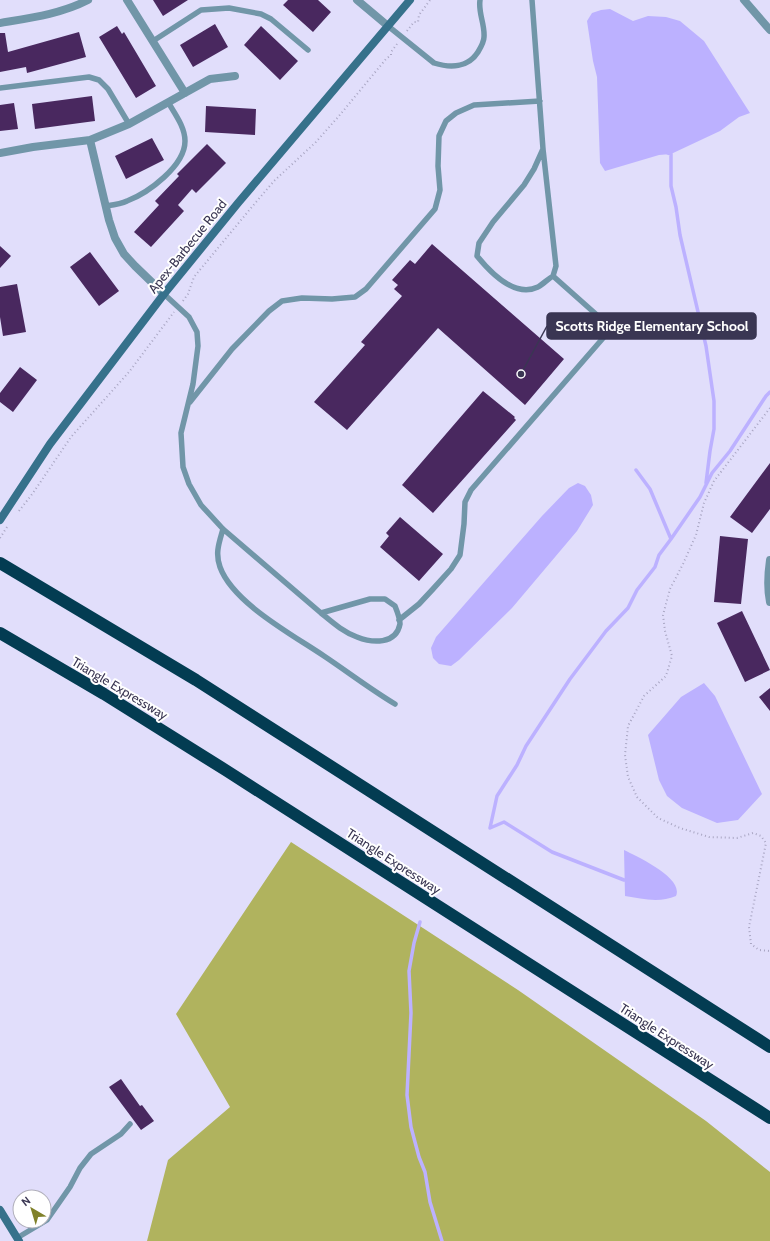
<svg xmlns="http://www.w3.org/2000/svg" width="770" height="1241" font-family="Cabin,sans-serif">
	<rect width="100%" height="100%" fill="#e1defb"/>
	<path fill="#b0b35e" d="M 291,842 L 518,990 L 706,1121 L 770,1172 L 770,1241 L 147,1241 L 168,1160 L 230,1107 L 176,1014 Z"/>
	<path fill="#bcb1ff" d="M 610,9 L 633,21 L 648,16 L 666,17 L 680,21 L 704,41 L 750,113 L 739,117 L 720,131 L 671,154 L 659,155 L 605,171 L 600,163 L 597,77 L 593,61 L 587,21 L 592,13 L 601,10 Z
		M 578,483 L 585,486 L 591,495 L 593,505 L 577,531 L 512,608 L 459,660 L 451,666 L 439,664 L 433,658 L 431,648 L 436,637 L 542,516 L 569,488 Z
		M 704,683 L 715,696 L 762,794 L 738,820 L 717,823 L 682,808 L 667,796 L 659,780 L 648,735 L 681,697 Z
		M 624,850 C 638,857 684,878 676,896 C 660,903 642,899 625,896 Z"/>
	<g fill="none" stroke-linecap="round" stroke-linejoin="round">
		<path stroke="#bcb1ff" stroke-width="3.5" d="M 668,153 L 671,154 L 671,186 L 676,207 L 680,235 L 706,346 L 714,401 L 714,429 L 710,451 L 706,483
			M 636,470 L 650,489 L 671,539
			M 490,828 L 497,796 L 517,765 L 526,746 L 570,679 L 606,631 L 628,608 L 637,590 L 655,567 L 659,555 L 671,539 L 700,497 L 712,473 L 730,451 L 766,396 L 770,392
			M 490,828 L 504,822 L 552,852 L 624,880
			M 420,922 L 414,943 L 409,971 L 411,1013 L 407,1095 L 411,1127 L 419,1157 L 425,1172 L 430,1202 L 442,1241"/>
	</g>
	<path fill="#49285f" d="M 153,0 L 188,0 L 163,16 Z
		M 288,0 L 318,0 L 331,12 L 313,32 L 283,5 Z
		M 215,24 L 228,47 L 193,67 L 180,45 Z
		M 117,26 L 122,34 L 124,32 L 156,86 L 136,98 L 99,37 Z
		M 261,26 L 298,61 L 280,80 L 244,45 Z
		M 79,32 L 86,57 L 27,73 L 26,67 L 0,72 L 0,33 L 5,33 L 8,52 Z
		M 92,96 L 95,121 L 35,129 L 32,104 Z
		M 14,103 L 18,129 L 0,131 L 0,105 Z
		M 206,106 L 256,109 L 255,135 L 205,132 Z
		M 152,138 L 164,160 L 126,179 L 115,156 Z
		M 207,144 L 226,163 L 196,193 L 192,189 L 178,205 L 184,211 L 151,247 L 134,232 L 159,205 L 155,201 L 179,176 L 177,174 Z
		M 432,244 L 564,359 L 525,405 L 438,328 L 347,430 L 314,402 L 365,345 L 361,342 L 402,296 L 394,289 L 398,285 L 392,280 L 410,260 L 415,264 Z
		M 0,246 L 11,256 L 0,268 Z
		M 90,252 L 119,291 L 99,306 L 70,267 Z
		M 17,284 L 26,332 L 3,336 L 0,317 L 0,287 Z
		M 20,367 L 37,380 L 13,412 L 0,402 L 0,393 Z
		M 483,391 L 515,417 L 514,418 L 516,420 L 433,513 L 402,485 Z
		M 770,463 L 770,509 L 752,533 L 730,517 Z
		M 400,517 L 443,554 L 419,581 L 380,547 L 389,536 L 386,533 Z
		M 720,536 L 748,539 L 741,604 L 714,602 Z
		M 742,611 L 770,670 L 745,682 L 717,623 Z
		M 770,688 L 770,711 L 759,697 Z
		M 121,1079 L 140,1106 L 142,1105 L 154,1121 L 141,1130 L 109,1087 Z"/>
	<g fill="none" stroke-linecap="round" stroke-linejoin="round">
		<path stroke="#a9a6c3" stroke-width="2" stroke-dasharray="1 3" stroke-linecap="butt" d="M 407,31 L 414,22 L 418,22 L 419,15 L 430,0
			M 183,301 L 188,294 L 194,277 L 251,208 L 274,181 L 316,142 L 339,116 L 386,59 L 391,55 L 391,52 L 397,44
			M 770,408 L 714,481 L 704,503 L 696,535 L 683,564 L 670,589 L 663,615 L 665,631 L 672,656 L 666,676 L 644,696 L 628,726 L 625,755 L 628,777 L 637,797 L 658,818 L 680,828 L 709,837 L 737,838 L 753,833 L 761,836 L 766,843 L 749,927 L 751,944 L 759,950 L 770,951
			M 19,511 L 33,493 L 71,437 L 129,372 L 174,312
			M 0,538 L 7,527"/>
		<path stroke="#7196a8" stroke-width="5.5" d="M 532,0 L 543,149 L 556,266 L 553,276 C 548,279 543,284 538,287 C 515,298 490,272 477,256 L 479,243 L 493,222 L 524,185 L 534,169 L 543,149
			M 388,26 L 434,63 C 450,68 468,68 478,52 C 481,47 484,42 484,37 C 485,24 478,13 480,0
			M 153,41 L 201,10 L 229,8 L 261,14 L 271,19 L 308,50
			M 0,88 L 89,77 L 99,80 L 108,89 L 129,124
			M 106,206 C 113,205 121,204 127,201 C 148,193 185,166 185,141 C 185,127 175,114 168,102
			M 164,294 L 189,317 L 197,332 L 198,346 L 193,384 L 181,433 L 183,467 L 189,484 L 201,505 L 223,529 L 321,613 C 332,622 343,632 357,637 C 372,643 396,645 400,624 C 400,619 397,611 395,606 L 385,599 L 370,599 L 321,613
			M 190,402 L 232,349 L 269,311 L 282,301 L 302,298 L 332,299 L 355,297 L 366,289 L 435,209 L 440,190 L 438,166 L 439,136 L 446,121 L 456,113 L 474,105 L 540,101
			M 223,529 C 219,543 215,553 220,567 C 233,603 293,635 324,656 C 348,672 370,689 395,704
			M 399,620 L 419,604 L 433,589 L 451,569 L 460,555 L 464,524 L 465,502 L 471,490 L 604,337 L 607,330 L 607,324 L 553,276
			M 17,1238 L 47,1220 L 70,1187 L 80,1168 L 91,1154 L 121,1134 L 130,1124"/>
		<path stroke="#7196a8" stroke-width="8" d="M 127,0 L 185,93
			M 357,0 L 388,26
			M 744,0 L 770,30
			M 0,23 C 30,18 61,14 88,0
			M 90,140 L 109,220 L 115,238 L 124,254 L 135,266 L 164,294
			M 0,153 L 33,147 L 90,140 L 129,124 L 210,79 L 235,76
			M 770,560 C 768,574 767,588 770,602"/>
		<path stroke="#36718b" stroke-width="8" d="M 0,520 L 50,444 L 164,294 L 238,203 L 410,0
			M 0,1210 L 19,1241"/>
		<path stroke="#033c52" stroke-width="12" d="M 0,563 L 196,680 L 770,1047
			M 0,633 L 104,694 L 227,771 L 770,1118"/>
	</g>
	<g text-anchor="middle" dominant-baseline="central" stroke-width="4" stroke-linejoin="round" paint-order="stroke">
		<g font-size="13" fill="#3a3653" stroke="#fff">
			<text transform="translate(187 246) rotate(-51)">Apex-Barbecue Road</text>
			<text transform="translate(120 688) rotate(31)">Triangle Expressway</text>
			<text transform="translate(394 861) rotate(33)">Triangle Expressway</text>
			<text transform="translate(667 1036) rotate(33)">Triangle Expressway</text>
		</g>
	</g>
	<path fill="none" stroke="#3a3653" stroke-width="1.5" d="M521 374L547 326"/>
	<circle fill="#3a3653" stroke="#fff" stroke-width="1.5" cx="521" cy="374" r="4"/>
	<rect fill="#3a3653" stroke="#3a3653" stroke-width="1.5" x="547" y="313" width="209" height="26" rx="4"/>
	<g font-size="14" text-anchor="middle" font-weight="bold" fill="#fff">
		<text x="652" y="331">Scotts Ridge Elementary School</text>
	</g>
	<g transform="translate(32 1209) rotate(322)"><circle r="19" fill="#ffffff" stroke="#b0afba"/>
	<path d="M0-3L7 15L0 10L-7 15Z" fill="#80812a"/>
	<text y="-6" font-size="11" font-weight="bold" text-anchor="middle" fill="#3a3653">N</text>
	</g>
</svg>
